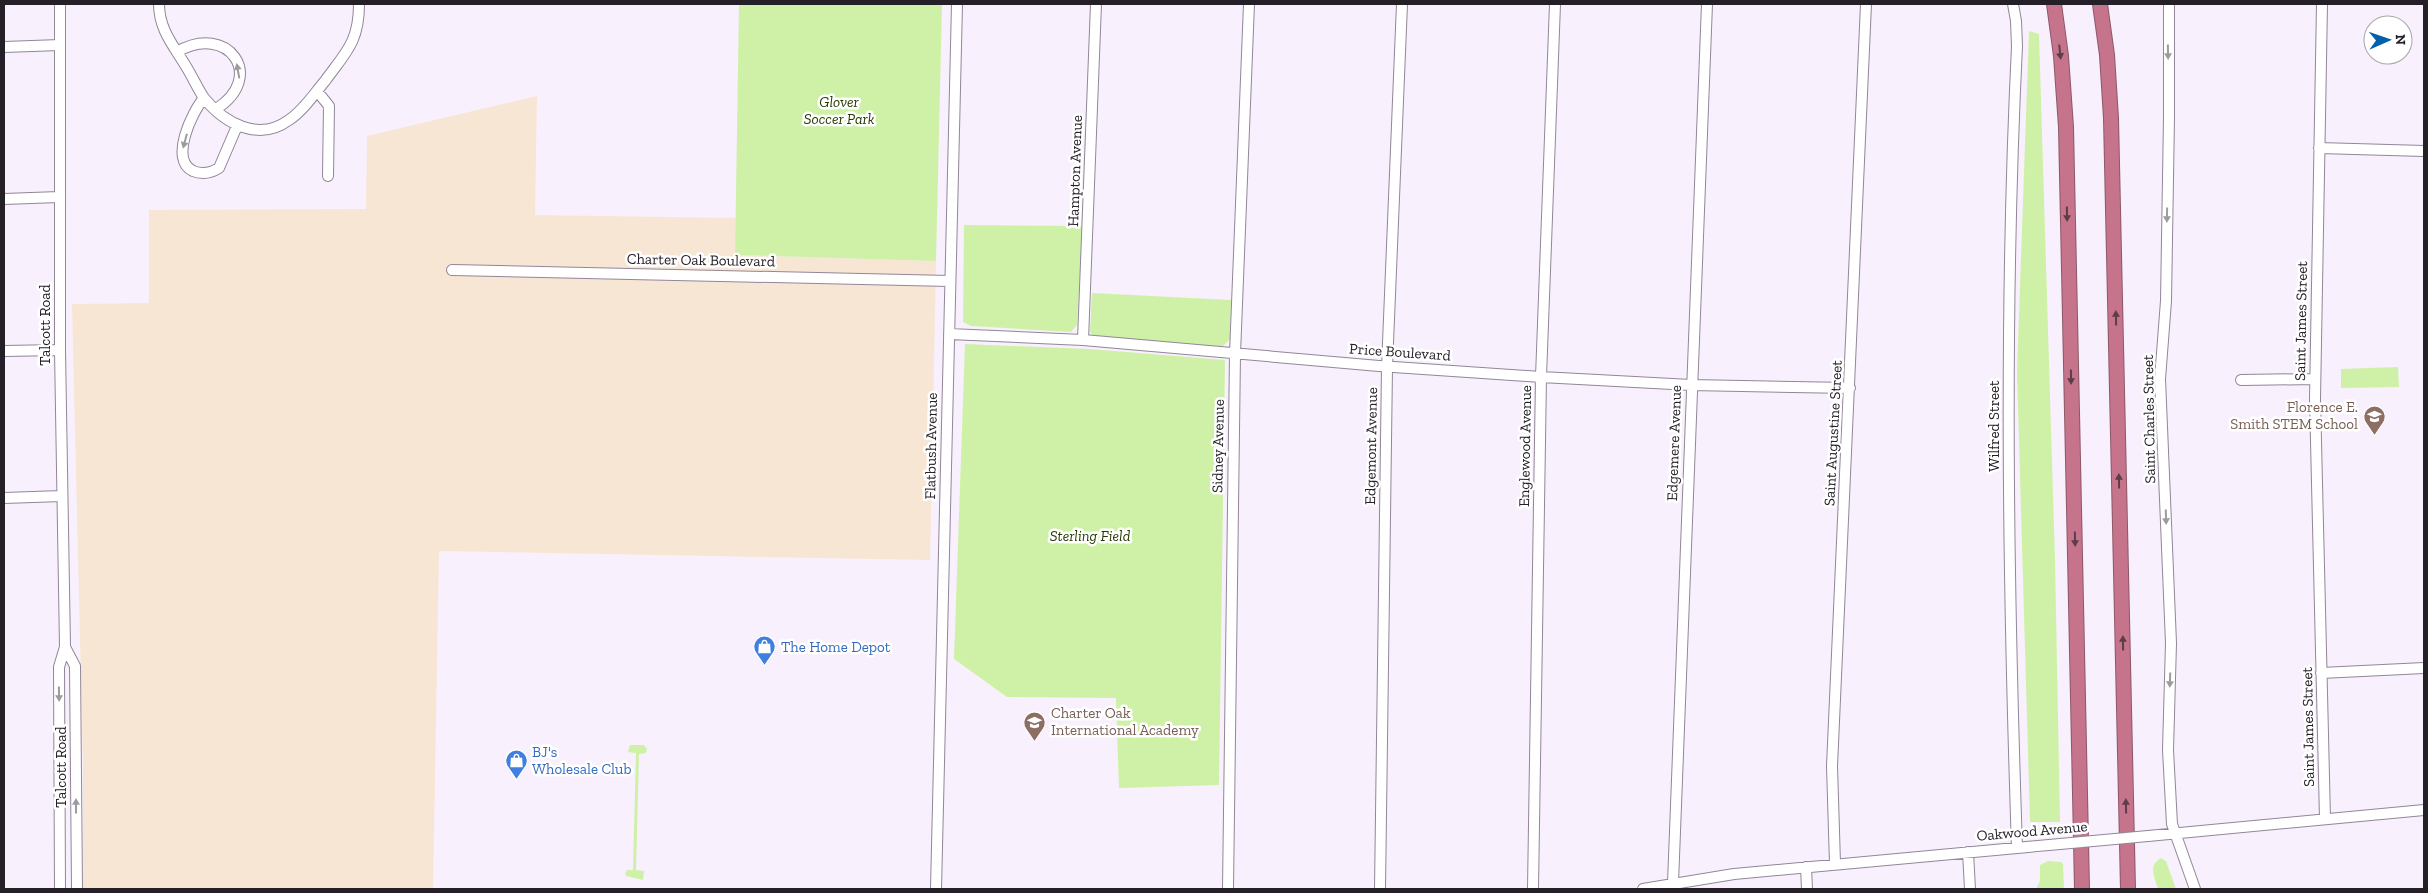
<svg xmlns="http://www.w3.org/2000/svg" width="2428" height="893" font-family="'Zilla Slab',serif">
	<rect width="100%" height="100%" fill="#f8f0fd"/>
	<path fill="#f8e6d5" d="M 537,96 L 535,215 L 736,218 L 735,255 L 936,261 L 930,560 L 439,551 L 433,889 L 83,889 L 83,764 L 72,304 L 149,303 L 149,210 L 366,209 L 367,136 Z"/>
	<path fill="#cff1a7" d="M 739,4 L 942,4 L 936,261 L 735,255 Z
		M 2029,31 L 2039,34 L 2055,560 L 2060,822 L 2030,822 L 2017,372 Z
		M 964,225 L 1083,226 L 1077,325 L 1071,332 L 971,326 L 963,322 Z
		M 1092,293 L 1231,300 L 1230,339 L 1221,348 L 1096,339 L 1090,332 Z
		M 965,344 L 1089,349 L 1225,360 L 1219,785 L 1119,788 L 1116,698 L 1007,697 L 954,659 Z
		M 2398,367 L 2399,387 L 2341,388 L 2341,369 Z
		M 630,745 L 644,745 L 647,749 L 646,753 L 639,754 L 636,870 L 644,871 L 643,880 L 626,876 L 625,874 L 627,870 L 633,870 L 636,753 L 628,752 Z
		M 2161,858 L 2166,861 L 2176,889 L 2158,889 C 2155,877 2147,866 2161,858 Z
		M 2048,861 L 2061,862 L 2063,864 L 2064,889 L 2036,889 L 2040,881 L 2040,865 Z"/>
	<g fill="none" stroke-linecap="round" stroke-linejoin="round">
		<defs>
			<path id="minor" d="M 159,4 C 159,30 174,46 187,68 C 193,78 198,89 204,98 C 225,124 259,142 289,120 C 303,111 314,94 325,81 C 346,52 359,42 359,4
				M 2013,4 L 2016,21 L 2017,46 C 2004,313 2008,581 2017,848
				M 2169,4 L 2169,117 L 2166,301 L 2160,379 L 2171,643 L 2168,750 L 2172,824 L 2195,889
				M 2322,4 L 2315,399 L 2325,819
				M 4,47 L 60,45
				M 177,52 C 228,22 267,77 216,109
				M 317,91 L 329,106 L 328,176
				M 204,98 C 192,112 169,160 193,171 C 203,175 211,173 219,168 L 237,126
				M 2319,148 L 2424,151
				M 4,199 L 59,197
				M 452,270 L 950,281
				M 949,334 L 1083,340 L 1379,366 L 1541,377 L 1691,385 L 1850,388
				M 1083,340 L 1096,4
				M 4,351 L 60,350
				M 2241,380 L 2315,379
				M 4,498 L 62,496
				M 65,647 L 75,666 L 77,889
				M 2321,673 L 2424,668
				M 2148,836 L 2424,810
				M 1968,852 L 1970,889
				M 1835,864 L 1832,766 L 1866,4
				M 1806,867 L 1807,889
				M 1673,883 L 1707,4
				M 60,889 L 59,667 L 65,647 L 60,350 L 60,4
				M 936,889 L 957,4
				M 1228,889 L 1235,354 L 1249,4
				M 1380,889 L 1387,367 L 1402,4
				M 1533,889 L 1541,377 L 1555,4
				M 1643,889 L 1734,874 L 2060,844"/>
			<path id="highway" d="M 2054,4 L 2061,56 L 2066,127 L 2082,889
				M 2100,4 L 2107,55 L 2111,118 L 2128,889"/>
		</defs>
		<use href="#minor" stroke="#928699" stroke-width="12"/>
		<use href="#highway" stroke="#8d5768" stroke-width="16"/>
		<use href="#minor" stroke="#fff" stroke-width="10"/>
		<use href="#highway" stroke="#c5748b" stroke-width="14"/>
		<defs>
			<path id="minor-bridge" d="M 2060,844 L 2148,836"/>
		</defs>
		<use href="#minor-bridge" stroke="#928699" stroke-width="12" stroke-linecap="butt"/>
		<use href="#minor-bridge" stroke="#fff" stroke-width="10"/>
	</g>
	<defs><path id="oneway-solid" d="M-6-.8H1V-3.2L6.5 0L1 3.2V.8H-6Z" transform="scale(1.25)"/></defs>
	<g fill="#5d3d4b">
		<use href="#oneway-solid" transform="translate(2060 52) rotate(84)"/>
		<use href="#oneway-solid" transform="translate(2067 214) rotate(89)"/>
		<use href="#oneway-solid" transform="translate(2116 318) rotate(-91)"/>
		<use href="#oneway-solid" transform="translate(2071 377) rotate(89)"/>
		<use href="#oneway-solid" transform="translate(2119 481) rotate(-91)"/>
		<use href="#oneway-solid" transform="translate(2075 539) rotate(89)"/>
		<use href="#oneway-solid" transform="translate(2123 643) rotate(-91)"/>
		<use href="#oneway-solid" transform="translate(2126 806) rotate(-91)"/>
	</g>
	<g fill="#9d9b9e">
		<use href="#oneway-solid" transform="translate(2168 52) rotate(89)"/>
		<use href="#oneway-solid" transform="translate(238 71) rotate(-100)"/>
		<use href="#oneway-solid" transform="translate(185 141) rotate(105)"/>
		<use href="#oneway-solid" transform="translate(2167 215) rotate(91)"/>
		<use href="#oneway-solid" transform="translate(2166 517) rotate(88)"/>
		<use href="#oneway-solid" transform="translate(2170 680) rotate(92)"/>
		<use href="#oneway-solid" transform="translate(59 694) rotate(89)"/>
		<use href="#oneway-solid" transform="translate(76 806) rotate(-90)"/>
	</g>
	<defs>
		<symbol id="school-pin" viewBox="-11 -11 22 30"><path d="M0 17L-7.5 6A9.5 9.5 0 1 1 7.5 6Z" fill="#8d6e63" stroke="#fff"/><path d="M0-5L7-2L0 1L-7-2ZM-4 1L0 2.5L4 1V4Q0 6-4 4Z" fill="#fff"/></symbol>
		<symbol id="shop-pin" viewBox="-11 -11 22 30"><path d="M0 17L-7.5 6A9.5 9.5 0 1 1 7.5 6Z" fill="#3f7fe0" stroke="#fff"/><path d="M-5-2.5h2.3a2.7 3.5 0 0 1 5.4 0H5L5.5 6h-11ZM-1.5-2.5h3a1.5 2.3 0 0 0-3 0Z" fill="#fff"/></symbol>
	</defs>
	<g fill-rule="evenodd">
		<use href="#school-pin" x="2362" y="404" width="25" height="34"/>
		<use href="#shop-pin" x="752" y="634" width="25" height="34"/>
		<use href="#school-pin" x="1022" y="710" width="25" height="34"/>
		<use href="#shop-pin" x="504" y="748" width="25" height="34"/>
	</g>
	<g text-anchor="middle" dominant-baseline="central" stroke-width="5" stroke-linejoin="round" paint-order="stroke">
		<g font-size="15" font-style="italic" fill="#263a00" stroke="#fff">
			<text x="839" y="102">Glover<tspan x="839" dy="17">Soccer Park</tspan></text>
			<text x="1090" y="536">Sterling Field</text>
		</g>
		<g font-size="15" fill="#252028" stroke="#fff">
			<text transform="translate(1075 171) rotate(-88)">Hampton Avenue</text>
			<text transform="translate(701 260) rotate(1)">Charter Oak Boulevard</text>
			<text transform="translate(2301 321) rotate(-89)">Saint James Street</text>
			<text transform="translate(45 325) rotate(-90)">Talcott Road</text>
			<text transform="translate(1400 352) rotate(4)">Price Boulevard</text>
			<text transform="translate(2149 419) rotate(-91)">Saint Charles Street</text>
			<text transform="translate(1994 426) rotate(-90)">Wilfred Street</text>
			<text transform="translate(1833 433) rotate(-87)">Saint Augustine Street</text>
			<text transform="translate(1674 443) rotate(-88)">Edgemere Avenue</text>
			<text transform="translate(931 446) rotate(-89)">Flatbush Avenue</text>
			<text transform="translate(1218 446) rotate(-89)">Sidney Avenue</text>
			<text transform="translate(1371 446) rotate(-89)">Edgemont Avenue</text>
			<text transform="translate(1525 446) rotate(-89)">Englewood Avenue</text>
			<text transform="translate(2308 727) rotate(-91)">Saint James Street</text>
			<text transform="translate(61 767) rotate(-90)">Talcott Road</text>
			<text transform="translate(2032 831) rotate(-5)">Oakwood Avenue</text>
		</g>
		<g font-size="15" fill="#785e54" stroke="#fff" text-anchor="end">
			<text x="2358" y="407">Florence E.<tspan x="2358" dy="17">Smith STEM School</tspan></text>
			<text x="1051" y="713" text-anchor="start">Charter Oak<tspan x="1051" dy="17">International Academy</tspan></text>
		</g>
		<g font-size="15" fill="#366cbe" stroke="#fff" text-anchor="start">
			<text x="781" y="647">The Home Depot</text>
			<text x="532" y="752">BJ's<tspan x="532" dy="17">Wholesale Club</tspan></text>
		</g>
	</g>
	<rect width="2428" height="893" fill="none" stroke="#252028" stroke-width="10"/>
	<g transform="translate(2388 40) rotate(88)"><circle r="24" fill="#ffffff" stroke="#a8a6a9"/>
	<path d="M0-4L9 19L0 12L-9 19Z" fill="#035fac"/>
	<text y="-8" font-size="14" font-weight="bold" text-anchor="middle" fill="#252028">N</text>
	</g>
</svg>
